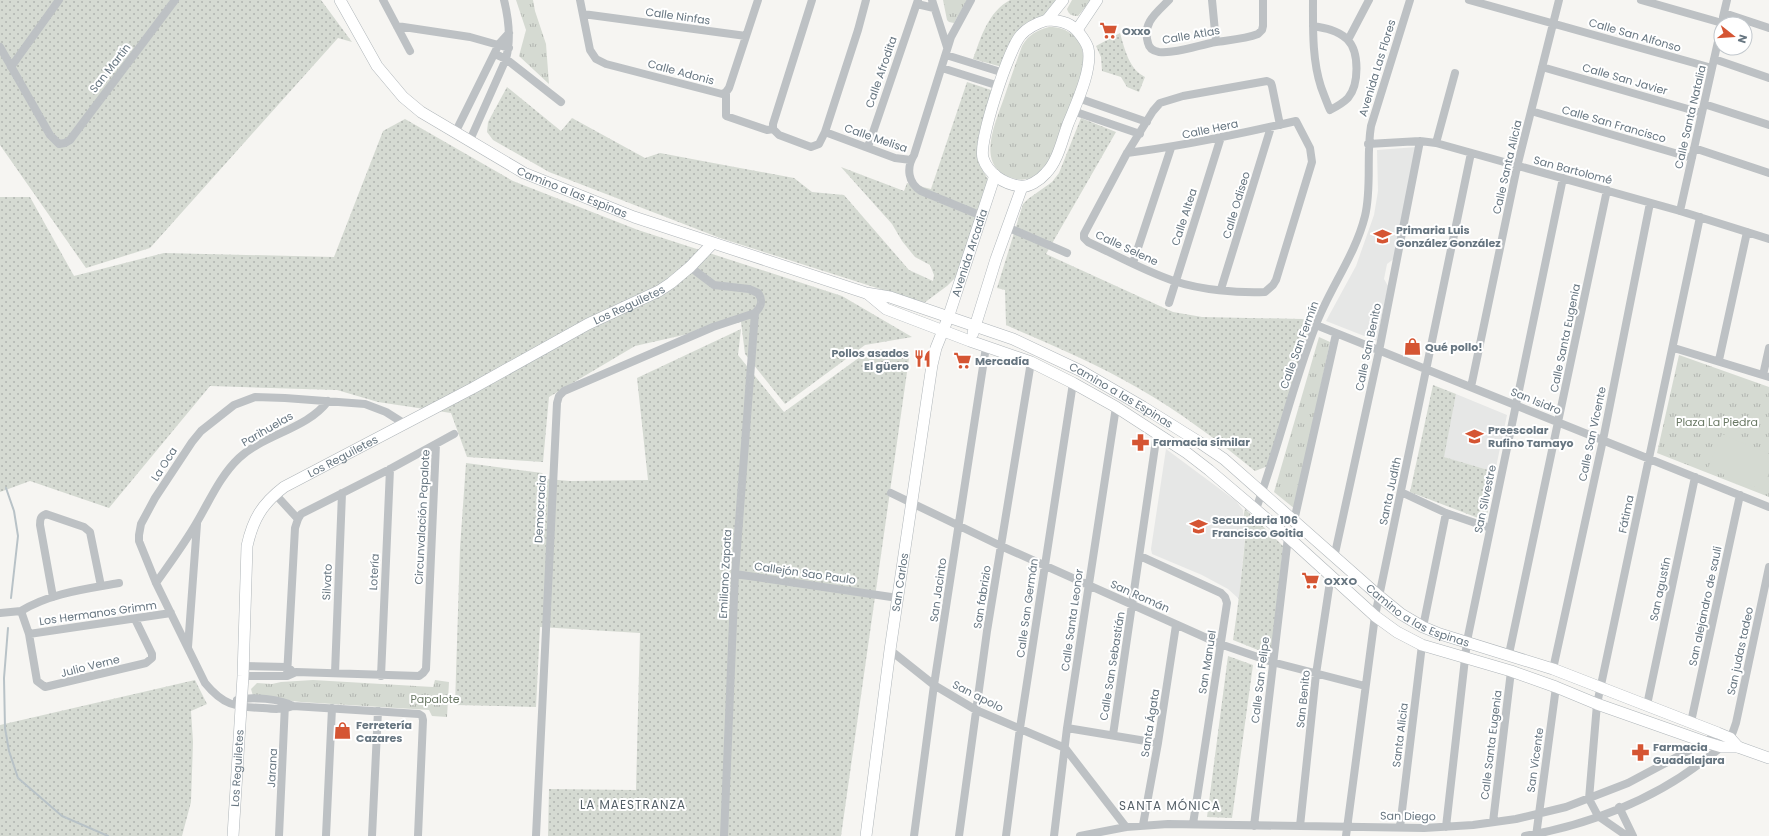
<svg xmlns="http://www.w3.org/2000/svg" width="1769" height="836" font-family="Poppins,sans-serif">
	<defs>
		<pattern id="grass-dots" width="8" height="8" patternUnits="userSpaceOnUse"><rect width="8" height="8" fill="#d5dad2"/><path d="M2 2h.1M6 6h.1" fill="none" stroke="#b1b5b0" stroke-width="1.8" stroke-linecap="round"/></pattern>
		<pattern id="park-tufts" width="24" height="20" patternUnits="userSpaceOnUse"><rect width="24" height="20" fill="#d5dad2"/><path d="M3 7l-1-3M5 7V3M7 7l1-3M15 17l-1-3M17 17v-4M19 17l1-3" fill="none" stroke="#b1b5b0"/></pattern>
	</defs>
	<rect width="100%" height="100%" fill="#f6f5f2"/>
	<path fill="#e6e7e6" d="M 1417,147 L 1395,258 L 1387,264 L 1384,279 L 1388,286 L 1377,341 L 1326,321 L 1356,266 L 1374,215 L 1378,191 L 1377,150 Z
		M 1456,394 L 1507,415 L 1495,472 L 1443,457 Z
		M 1166,449 L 1236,501 L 1243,510 L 1245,537 L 1239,599 L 1228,589 L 1202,575 L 1152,554 L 1151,549 Z"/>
	<path fill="url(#grass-dots)" d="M 0,0 L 321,0 L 352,42 L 338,38 L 150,248 L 86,268 L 0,145 Z
		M 1010,0 L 1057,0 L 1050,10 L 1041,17 L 1002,67 L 973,59 C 981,37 988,12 1010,0 Z
		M 1120,33 C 1125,50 1129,69 1145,77 L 1139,92 L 1127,87 L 1121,77 L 1102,71 L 1101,57 L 1096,46 Z
		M 967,82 L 994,91 L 983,170 L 989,182 L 957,276 L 947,286 L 924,303 L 720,238 L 549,172 L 493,140 L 487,132 L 488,122 L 507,87 L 561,131 L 572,118 L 645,158 L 660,153 L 794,178 L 812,192 L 844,195 L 909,270 L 933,281 L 934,275 L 930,265 L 915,257 L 902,241 L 892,224 L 841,167 L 904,191 L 907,183 L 931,189 Z
		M 1081,118 L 1116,132 L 1046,254 L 1173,312 L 1202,317 L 1302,319 L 1313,323 L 1268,466 L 1255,471 C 1218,441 1179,411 1138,388 C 1096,363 1051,345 1006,325 L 1005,290 L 997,288 L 1023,204 L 1028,199 L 1052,182 L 1059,173 Z
		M 405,119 L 513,181 L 638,230 L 842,296 L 912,337 L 865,345 L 785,404 L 745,354 L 741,322 L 635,346 L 549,397 L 543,462 L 467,457 L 451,413 L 378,402 L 337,390 L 210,386 L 109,508 L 30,481 L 0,492 L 0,197 L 30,197 L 74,276 L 164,253 L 334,257 L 383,131 Z
		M 741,329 L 738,355 L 784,412 L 871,349 L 910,351 L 841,836 L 548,836 L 549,789 L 636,790 L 640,633 L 540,627 L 536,707 L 455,705 L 460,548 L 466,463 L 542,473 L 547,479 L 570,481 L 648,480 L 637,378 Z
		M 1433,385 L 1456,394 L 1444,457 L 1495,472 L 1486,521 L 1410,492 Z
		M 1245,509 L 1283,546 L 1272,652 L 1268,654 L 1233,640 C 1238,607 1242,573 1245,539 C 1245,529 1242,519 1245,509 Z
		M 1228,656 L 1253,665 L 1232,818 L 1207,817 Z
		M 195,680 L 207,704 L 191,711 L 193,742 L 191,802 L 182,836 L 0,836 L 0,725 Z"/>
	<path fill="url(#park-tufts)" d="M 516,0 L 533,0 L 535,11 L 546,44 L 549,84 L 519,56 L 526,30 Z
		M 943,0 L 967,0 L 954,23 L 949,22 L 947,20 Z
		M 1072,0 L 1091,0 L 1078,16 C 1072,16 1069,15 1067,9 Z
		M 1049,27 C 1059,27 1066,29 1074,36 C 1096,56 1073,97 1065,121 C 1062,131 1056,156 1050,164 C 1042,174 1029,182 1016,179 C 973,170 995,124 1004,98 C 1010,80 1016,63 1022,46 C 1028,35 1037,30 1049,27 Z
		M 1319,337 L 1330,342 L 1295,509 L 1274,492 Z
		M 1679,355 L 1769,387 L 1769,497 L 1657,453 Z
		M 313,680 L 433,687 L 435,680 L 449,682 L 447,717 L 432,716 L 429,710 L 301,702 L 253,696 L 251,689 L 257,683 L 272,684 L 281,682 Z"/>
	<path fill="#d5dad2" d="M 1722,434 L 1769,454 L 1769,473 L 1762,490 L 1708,468 Z"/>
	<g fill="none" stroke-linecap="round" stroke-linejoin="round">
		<path stroke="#b8c2c7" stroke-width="2" d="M 6,488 L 14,511 L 18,536 L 11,598
			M 8,628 L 4,678 L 5,728 L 9,751 L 18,778 L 62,816 L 108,836"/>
		<defs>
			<g id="secondary">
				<path id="s1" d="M 340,0 L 377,66 L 403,97 L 421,112 L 524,173 L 634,217 L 866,293 L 890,297 L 1013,339 L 1081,371 L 1143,407 L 1199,442 L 1224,459 L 1379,596 L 1401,614 L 1423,627 L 1440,634 L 1553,669 L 1718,733 L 1730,738 L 1738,747"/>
				<path d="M 1047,20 C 1059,20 1071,22 1079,33 C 1083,38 1086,42 1088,48 C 1093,69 1076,104 1068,124 C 1062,140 1058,161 1046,173 C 1040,180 1028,188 1020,186 C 1004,184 988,174 983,158 C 978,142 1009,48 1021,35 C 1028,27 1037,23 1047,20 Z"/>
				<path d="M 1047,20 L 1063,0"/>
				<path d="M 1077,30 L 1097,0"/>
				<path d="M 868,294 L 886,309 L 970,341 L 1031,362 L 1073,383 L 1116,407 L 1187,453 L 1209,470 L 1288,537 L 1375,616 L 1397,632 L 1422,645 L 1511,671 L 1556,687 L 1597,704 L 1705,742 L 1722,747 L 1738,747 L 1769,758"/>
				<path d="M 973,333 L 996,259 L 1022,187"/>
				<path id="s2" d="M 233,836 L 243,676 L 247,546 C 253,519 262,504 284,487 L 473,388 L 588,324 L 659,291 L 671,283 L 690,267 L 712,244"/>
				<path id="s3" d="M 866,836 L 890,650 L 932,365 L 936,348 L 948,318 L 995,175"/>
			</g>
		</defs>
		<use href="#secondary" stroke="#afb5b9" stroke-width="12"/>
		<path stroke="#bdc1c4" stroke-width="8" d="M 383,0 L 410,51
			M 580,0 L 590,50 L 596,59 L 606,64 L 722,94 L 726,92 L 729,88 L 758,0
			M 812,0 L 773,124 L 773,129 L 779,135 L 811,147 L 819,144 L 825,132 L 858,30 L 866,0
			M 932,0 L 947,47
			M 971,0 L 951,37 L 914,155 C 906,168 908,183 921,191 L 982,216
			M 1169,0 C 1156,13 1142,23 1148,43 C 1149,48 1153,51 1159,52 C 1175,54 1199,45 1216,42 C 1229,40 1245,39 1258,34 L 1262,30 L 1263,26 L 1263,0
			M 1212,0 L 1216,42
			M 1313,0 C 1313,29 1312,59 1321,87 C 1324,95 1327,103 1330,110 C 1336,107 1343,103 1348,98 C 1359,85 1360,52 1347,39 C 1337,30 1325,28 1313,26
			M 1469,0 L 1712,68
			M 1641,0 L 1722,23
			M 917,4 L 934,8
			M 1724,13 L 1769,28
			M 583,14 L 746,36
			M 1723,17 L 1727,0
			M 397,26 L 470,37 L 509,48
			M 1348,40 L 1369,0
			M 0,47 L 50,135 L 59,144 L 65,143 L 70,140 L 175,0
			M 495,54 L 506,59 L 561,102
			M 946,55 L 1004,73
			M 1714,59 L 1769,78
			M 11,67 L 59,0
			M 1542,67 L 1702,113
			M 942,68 L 999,86
			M 726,92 L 726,116 L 767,130 L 773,129
			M 1078,98 L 1147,122
			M 1704,104 L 1769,125
			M 1073,111 L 1140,134
			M 1531,111 L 1692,158
			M 456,131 L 499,44 L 509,33
			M 825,132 L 895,158 L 911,160
			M 470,140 L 506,59 C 511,40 509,20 504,0
			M 1436,143 L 1455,73
			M 1368,144 L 1420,141 L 1436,143 L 1680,211 L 1769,239
			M 868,147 L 918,0
			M 1694,148 L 1769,173
			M 1127,153 C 1184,146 1240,134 1296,121 L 1310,148 L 1312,162 L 1276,280 L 1273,285 L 1265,292 C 1237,293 1201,290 1174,281 C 1144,271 1116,255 1088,242 L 1084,238 L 1084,234 L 1127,153 L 1153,111 L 1160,103 L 1183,96 L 1267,81 L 1271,83 L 1272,86 L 1280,125
			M 1680,211 L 1721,28
			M 1007,227 L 1067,253
			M 1133,263 L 1171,148
			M 690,267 L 714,285 L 749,289 L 758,293 C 764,301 761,307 755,313
			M 1221,289 L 1271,127
			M 1169,303 L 1221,137
			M 1316,325 L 1769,507
			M 1674,348 L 1769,377
			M 1719,360 L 1747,232
			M 1763,375 L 1769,348
			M 1471,387 L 1517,167 L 1559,0
			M 1401,492 L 1446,513 L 1490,528
			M 891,493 L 1001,546 L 1220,644 L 1272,662 L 1365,686
			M 275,494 L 298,519
			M 1256,509 C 1278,449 1292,387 1315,327 C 1329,289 1355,256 1365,216 C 1372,187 1366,155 1371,126 L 1410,0
			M 1294,521 L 1336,334
			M 1140,556 L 1221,593 L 1225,597 L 1227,603 L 1193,824
			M 1334,558 L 1379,351 L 1420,141
			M 735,574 L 898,598
			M 156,583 C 170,563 185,543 197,522 C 210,500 220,476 239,458 C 265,434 307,429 328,401
			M 53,597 L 40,525 C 40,520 40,516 46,514 L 84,527 L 90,532 L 101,586
			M 21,611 C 50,593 86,589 119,583
			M 0,613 L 21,611 L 29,634 L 37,681 L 45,687 L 146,663 L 152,658 L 152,654 L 135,619
			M 1423,627 L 1446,513
			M 29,634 L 171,613
			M 188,647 L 197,524
			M 890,650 L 934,685 L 976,710 L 1065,748 L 1126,827
			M 1509,654 L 1607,190
			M 243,666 L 287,667 L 291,670
			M 1553,669 L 1603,440 L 1650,203
			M 335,673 L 342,493
			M 243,676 L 287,676 L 296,672 L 419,676 L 423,673 L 426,669 L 436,444
			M 287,676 L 295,528 L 298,519 L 301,514 L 390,469 L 454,434
			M 381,676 L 390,469
			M 237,700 C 251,696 281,699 293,706 L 419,714 L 422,716 L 423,720 L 418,836
			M 1647,705 L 1695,477
			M 293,706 C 283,710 273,709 262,708 C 235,707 223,705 205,683 L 156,583 L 139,541 L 139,535 L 141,524 L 155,498 L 192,442 L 201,431 L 234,405 L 255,397 L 285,398 L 365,404 L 386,412 L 405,424
			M 1691,722 L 1740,495
			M 1067,728 L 1158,743
			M 1113,735 L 1157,433
			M 1619,807 L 1633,836
			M 1493,822 L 1511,671
			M 1143,825 L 1158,743 L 1176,625
			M 1254,826 L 1288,537
			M 1300,826 L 1316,674 L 1331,575
			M 1400,827 L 1422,645
			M 1446,827 L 1467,641 L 1563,178
			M 279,836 L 285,704
			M 326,836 L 332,708
			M 372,836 L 378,711
			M 536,836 L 557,403 L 559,396 L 564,391 L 713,327 L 755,313
			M 724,836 L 735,574 L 755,313
			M 914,836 L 934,685 L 986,347
			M 959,836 L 987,631 L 1031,362
			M 1006,836 L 1020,728 L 1073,383
			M 1054,836 L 1067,728 L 1116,407
			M 1080,836 L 1126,827 L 1168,824 L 1424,828 L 1473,825 L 1516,819 L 1566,807 L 1628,783 L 1705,742 L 1718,733
			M 1346,836 L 1375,616 L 1471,153
			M 1525,836 C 1588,825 1653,800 1703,761 C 1712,754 1722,748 1729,739 C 1733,734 1734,728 1736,723 L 1769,567
			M 1536,836 L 1556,687
			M 1627,836 L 1598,816 L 1589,799 L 1597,704 L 1700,217"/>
		<use href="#secondary" stroke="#fff" stroke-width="11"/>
	</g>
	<defs>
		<symbol id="supermarket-bare" viewBox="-9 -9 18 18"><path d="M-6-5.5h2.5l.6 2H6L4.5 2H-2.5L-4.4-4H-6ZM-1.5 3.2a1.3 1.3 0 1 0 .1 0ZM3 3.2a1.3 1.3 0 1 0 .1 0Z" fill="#d55533" stroke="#fff" stroke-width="2.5" paint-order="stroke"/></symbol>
		<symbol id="school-bare" viewBox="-9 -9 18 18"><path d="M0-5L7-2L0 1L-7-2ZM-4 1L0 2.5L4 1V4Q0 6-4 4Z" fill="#d55533" stroke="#fff" stroke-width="2.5" paint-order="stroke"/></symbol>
		<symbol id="shop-bare" viewBox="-9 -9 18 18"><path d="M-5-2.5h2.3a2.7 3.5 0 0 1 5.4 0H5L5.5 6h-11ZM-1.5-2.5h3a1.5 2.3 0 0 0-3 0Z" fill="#d55533" stroke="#fff" stroke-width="2.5" paint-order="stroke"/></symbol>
		<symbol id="restaurant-bare" viewBox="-9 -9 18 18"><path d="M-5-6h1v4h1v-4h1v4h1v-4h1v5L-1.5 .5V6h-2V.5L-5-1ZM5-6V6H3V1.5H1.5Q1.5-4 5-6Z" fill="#d55533" stroke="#fff" stroke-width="2.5" paint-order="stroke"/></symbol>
		<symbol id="pharmacy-bare" viewBox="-9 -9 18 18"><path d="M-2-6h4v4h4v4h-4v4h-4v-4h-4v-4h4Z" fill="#d55533" stroke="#fff" stroke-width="2.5" paint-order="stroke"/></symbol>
	</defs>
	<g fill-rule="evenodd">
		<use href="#supermarket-bare" x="1096" y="18" width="25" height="25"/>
		<use href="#school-bare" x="1370" y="224" width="25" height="25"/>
		<use href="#shop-bare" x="1400" y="334" width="25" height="25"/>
		<use href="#restaurant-bare" x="910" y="346" width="25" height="25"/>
		<use href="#supermarket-bare" x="950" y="348" width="25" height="25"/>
		<use href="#school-bare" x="1462" y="424" width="25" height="25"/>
		<use href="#pharmacy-bare" x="1128" y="430" width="25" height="25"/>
		<use href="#school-bare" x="1186" y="514" width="25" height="25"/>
		<use href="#supermarket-bare" x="1298" y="568" width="25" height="25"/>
		<use href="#shop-bare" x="330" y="718" width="25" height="25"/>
		<use href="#pharmacy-bare" x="1628" y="740" width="25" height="25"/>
	</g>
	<g text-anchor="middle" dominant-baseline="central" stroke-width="4" stroke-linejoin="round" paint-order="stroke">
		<g font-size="11" fill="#677681" stroke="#fff">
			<text transform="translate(678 16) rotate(8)">Calle Ninfas</text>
			<text transform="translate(1191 35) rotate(-10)">Calle Atlas</text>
			<text transform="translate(1635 35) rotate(16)">Calle San Alfonso</text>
			<text transform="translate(110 68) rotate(-52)">San Martín</text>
			<text transform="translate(1377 68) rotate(-73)">Avenida Las Flores</text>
			<text transform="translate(681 72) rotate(15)">Calle Adonis</text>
			<text transform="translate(881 72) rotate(-71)">Calle Afrodita</text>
			<text transform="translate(1625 79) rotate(16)">Calle San Javier</text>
			<text transform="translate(1690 117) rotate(-77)">Calle Santa Natalia</text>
			<text transform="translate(1614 124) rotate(16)">Calle San Francisco</text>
			<text transform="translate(1210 129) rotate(-12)">Calle Hera</text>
			<text transform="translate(876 138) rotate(19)">Calle Melisa</text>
			<text transform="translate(1507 167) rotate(-77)">Calle Santa Alicia</text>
			<text transform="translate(1573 170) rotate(15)">San Bartolomé</text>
			<text stroke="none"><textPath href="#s1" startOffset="311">Camino a las Espinas</textPath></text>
			<text transform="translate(1236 205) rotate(-73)">Calle Odiseo</text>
			<text transform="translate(1184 217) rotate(-72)">Calle Altea</text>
			<text transform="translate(1127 248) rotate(25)">Calle Selene</text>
			<text stroke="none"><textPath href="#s3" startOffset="594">Avenida Arcadia</textPath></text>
			<text stroke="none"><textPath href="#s2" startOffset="752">Los Reguiletes</textPath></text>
			<text transform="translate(1565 338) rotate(-78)">Calle Santa Eugenia</text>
			<text transform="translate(1299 345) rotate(-70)">Calle San Fermín</text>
			<text transform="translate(1368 347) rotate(-78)">Calle San Benito</text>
			<text stroke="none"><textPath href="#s1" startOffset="898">Camino a las Espinas</textPath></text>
			<text transform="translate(1536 401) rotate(22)">San Isidro</text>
			<text transform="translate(267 429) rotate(-30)">Parihuelas</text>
			<text transform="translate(1592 434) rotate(-78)">Calle San Vicente</text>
			<text stroke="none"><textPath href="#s2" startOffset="428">Los Reguiletes</textPath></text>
			<text transform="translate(164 464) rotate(-57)">La Oca</text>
			<text transform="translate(1390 491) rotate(-78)">Santa Judith</text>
			<text transform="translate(1485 499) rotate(-78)">San Silvestre</text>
			<text transform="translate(540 509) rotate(-87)">Democracia</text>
			<text transform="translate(1626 514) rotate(-78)">Fátima</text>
			<text transform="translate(422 517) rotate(-87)">Circunvalación Papalote</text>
			<text transform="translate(374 572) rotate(-87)">Lotería</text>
			<text transform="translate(805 573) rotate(8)">Callejón Sao Paulo</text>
			<text transform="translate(725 574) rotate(-87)">Emiliano Zapata</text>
			<text transform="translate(327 582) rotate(-87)">Silvato</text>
			<text stroke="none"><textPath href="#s3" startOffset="256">San Carlos</textPath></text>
			<text transform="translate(1660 589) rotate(-78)">San agustín</text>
			<text transform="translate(938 590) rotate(-82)">San Jacinto</text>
			<text transform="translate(1140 596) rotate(24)">San Román</text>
			<text transform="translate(982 597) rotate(-81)">San fabrizio</text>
			<text transform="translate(1705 606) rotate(-78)">San alejandro de sauli</text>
			<text transform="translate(1027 608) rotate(-82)">Calle San Germán</text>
			<text transform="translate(98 613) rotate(-8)">Los Hermanos Grimm</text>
			<text stroke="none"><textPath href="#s1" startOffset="1270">Camino a las Espinas</textPath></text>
			<text transform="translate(1072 620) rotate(-82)">Calle Santa Leonor</text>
			<text transform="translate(1740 651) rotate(-78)">San judas tadeo</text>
			<text transform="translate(1207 662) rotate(-81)">San Manuel</text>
			<text transform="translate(90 666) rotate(-14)">Julio Verne</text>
			<text transform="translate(1112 666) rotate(-81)">Calle San Sebastián</text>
			<text transform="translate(1260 680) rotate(-83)">Calle San Felipe</text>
			<text transform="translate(978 696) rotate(27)">San apolo</text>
			<text transform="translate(1303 699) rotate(-84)">San Benito</text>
			<text transform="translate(1150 723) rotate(-81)">Santa Ágata</text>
			<text transform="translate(1400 735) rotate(-83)">Santa Alicia</text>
			<text transform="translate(1491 745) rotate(-83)">Calle Santa Eugenia</text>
			<text transform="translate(1535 760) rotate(-82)">San Vicente</text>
			<text stroke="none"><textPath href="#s2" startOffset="68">Los Reguiletes</textPath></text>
			<text transform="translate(272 768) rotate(-87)">Jarana</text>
			<text transform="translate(1408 816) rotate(1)">San Diego</text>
		</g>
		<g font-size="11" font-weight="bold" fill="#677681" stroke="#fff" text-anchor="start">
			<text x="1122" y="31">Oxxo</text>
			<text x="1396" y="230">Primaria Luis<tspan x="1396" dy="13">González González</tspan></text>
			<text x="1425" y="347">Qué pollo!</text>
			<text x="909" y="353" text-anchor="end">Pollos asados<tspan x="909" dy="13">El güero</tspan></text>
			<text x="975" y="361">Mercadía</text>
			<text x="1488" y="430">Preescolar<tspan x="1488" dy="13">Rufino Tamayo</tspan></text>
			<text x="1153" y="442">Farmacia símilar</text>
			<text x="1212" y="520">Secundaria 106<tspan x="1212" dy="13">Francisco Goitia</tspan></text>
			<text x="1324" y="581">OXXO</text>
			<text x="356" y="725">Ferretería<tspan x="356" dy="13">Cazares</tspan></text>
			<text x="1653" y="747">Farmacia<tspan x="1653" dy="13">Guadalajara</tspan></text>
		</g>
		<g font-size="11" fill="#6a7965" stroke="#fff">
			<text x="1717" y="422">Plaza La Piedra</text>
			<text x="435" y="699">Papalote</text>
		</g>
		<g font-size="12" letter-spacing="1" fill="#545f67" stroke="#fff">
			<text x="633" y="804">LA MAESTRANZA</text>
			<text x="1170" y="805">SANTA MÓNICA</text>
		</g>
	</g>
	<g transform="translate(1733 36) rotate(107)"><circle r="19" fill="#ffffff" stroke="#c2c8cd"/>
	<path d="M0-3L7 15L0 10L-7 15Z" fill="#d55533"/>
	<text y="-6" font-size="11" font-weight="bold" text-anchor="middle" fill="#677681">N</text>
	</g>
</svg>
